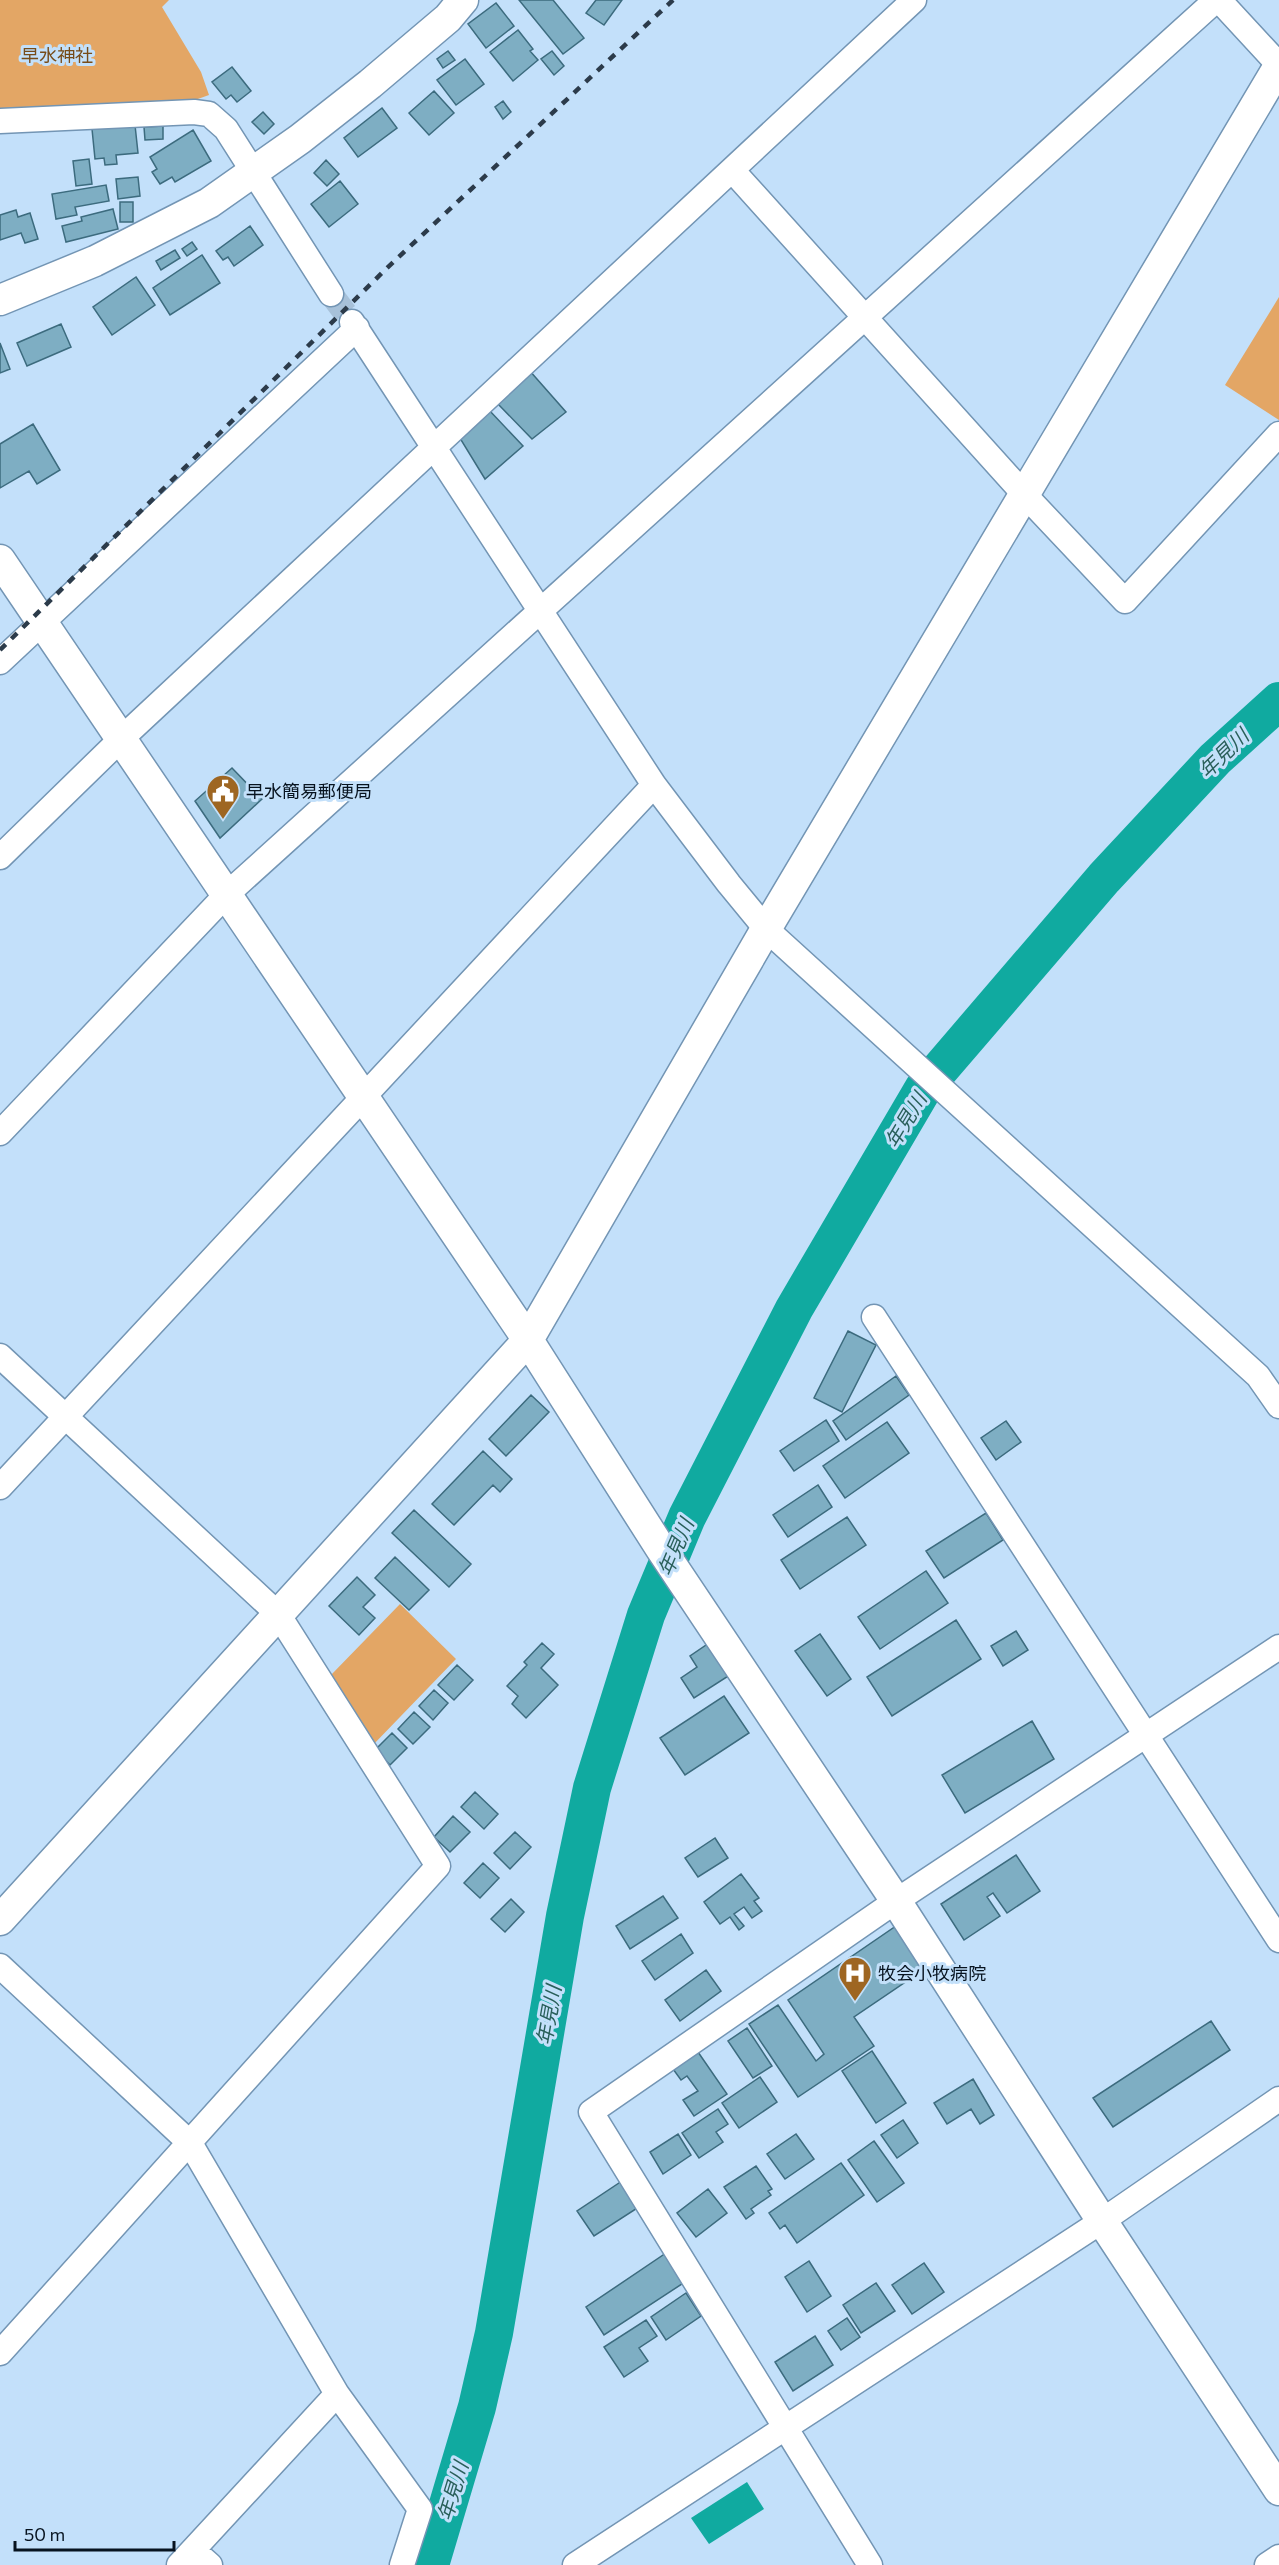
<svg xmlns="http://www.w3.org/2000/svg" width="1279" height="2565" font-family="Commissioner,'Noto Sans JP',sans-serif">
	<rect width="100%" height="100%" fill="#c3e0fa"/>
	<path fill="#e3a665" d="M 0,0 L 169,0 L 162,7 L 201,72 L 209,95 L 181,105 L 0,114 Z
		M 1279,297 L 1279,420 L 1225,385 Z
		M 400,1604 L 456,1659 L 372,1746 L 331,1675 Z"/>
	<path fill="#10aaa0" d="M 747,2482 L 764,2509 L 709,2544 L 691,2518 Z"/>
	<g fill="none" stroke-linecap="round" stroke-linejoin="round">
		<path stroke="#10aaa0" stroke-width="38" d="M 430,2565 L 477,2407 L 494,2333 L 565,1916 L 592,1788 L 646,1615 L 687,1517 L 794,1309 L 923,1089 L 1104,878 L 1215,759 L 1279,701"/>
	</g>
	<path fill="#7eaec3" stroke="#3c6b7e" stroke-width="1.5" d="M 519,0 L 553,0 L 584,38 L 563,54 Z
		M 596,0 L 622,0 L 604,25 L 586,13 Z
		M 496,3 L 514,26 L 486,48 L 468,24 Z
		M 518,30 L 533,49 L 530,51 L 538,60 L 513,81 L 490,52 Z
		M 448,51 L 455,60 L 443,68 L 437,59 Z
		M 552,51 L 564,66 L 554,75 L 541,59 Z
		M 465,59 L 484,84 L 456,105 L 437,80 Z
		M 232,67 L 251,91 L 237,102 L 231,95 L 226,99 L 212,82 Z
		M 434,91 L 454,113 L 429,135 L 409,113 Z
		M 503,101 L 511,112 L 503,119 L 495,107 Z
		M 382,108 L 397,128 L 358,157 L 344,138 Z
		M 263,112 L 274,124 L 264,134 L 252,122 Z
		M 135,125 L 138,153 L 116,155 L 117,164 L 105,165 L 104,158 L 95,159 L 92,129 Z
		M 163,126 L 163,139 L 145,140 L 144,127 Z
		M 193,130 L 211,161 L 175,182 L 172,177 L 160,184 L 152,172 L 157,169 L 150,157 Z
		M 89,159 L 92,184 L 76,186 L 73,161 Z
		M 326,160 L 339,174 L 327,186 L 314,173 Z
		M 138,177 L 140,196 L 118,199 L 116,179 Z
		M 340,181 L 358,204 L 329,227 L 311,204 Z
		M 106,185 L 109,201 L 75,207 L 77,215 L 56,219 L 52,194 Z
		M 120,202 L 133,202 L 133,222 L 120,222 Z
		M 113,209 L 118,229 L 66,242 L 62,226 L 82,221 L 81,217 Z
		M 16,210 L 18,217 L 30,213 L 38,239 L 25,243 L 21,233 L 0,240 L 0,215 Z
		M 250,226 L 263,245 L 234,266 L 228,257 L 223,260 L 216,251 Z
		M 192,242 L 197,249 L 187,256 L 182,249 Z
		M 175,250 L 180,258 L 161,270 L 156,261 Z
		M 202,255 L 220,283 L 170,315 L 153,288 Z
		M 136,277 L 155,305 L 112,335 L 93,307 Z
		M 61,324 L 71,347 L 27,366 L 17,343 Z
		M 0,343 L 10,369 L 0,373 Z
		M 529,370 L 566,412 L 532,439 L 498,404 Z
		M 489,410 L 523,446 L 485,479 L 458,435 Z
		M 33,424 L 60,470 L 37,484 L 29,471 L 0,488 L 0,444 Z
		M 232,768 L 262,799 L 220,838 L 195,801 Z
		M 848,1331 L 876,1345 L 842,1412 L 814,1398 Z
		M 896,1376 L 909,1395 L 846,1440 L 833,1421 Z
		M 531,1395 L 549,1412 L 506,1456 L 489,1439 Z
		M 826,1420 L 839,1441 L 794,1471 L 780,1451 Z
		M 1006,1421 L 1021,1442 L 996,1460 L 981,1438 Z
		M 887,1422 L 909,1453 L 845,1498 L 823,1466 Z
		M 483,1451 L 512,1479 L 500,1492 L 493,1485 L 454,1525 L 432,1504 Z
		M 818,1485 L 832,1507 L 788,1537 L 773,1515 Z
		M 414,1510 L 471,1564 L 449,1587 L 392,1533 Z
		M 986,1513 L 1003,1540 L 944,1578 L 926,1551 Z
		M 847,1517 L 866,1545 L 800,1589 L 781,1560 Z
		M 395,1557 L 429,1590 L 409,1610 L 375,1578 Z
		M 926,1571 L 948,1603 L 880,1649 L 858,1617 Z
		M 357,1577 L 375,1595 L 363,1607 L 375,1618 L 359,1635 L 329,1606 Z
		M 956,1620 L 981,1659 L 892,1716 L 867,1677 Z
		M 1016,1631 L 1028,1650 L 1003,1666 L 991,1646 Z
		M 820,1634 L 851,1679 L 827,1696 L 795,1651 Z
		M 712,1641 L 733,1673 L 694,1698 L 681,1678 L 697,1667 L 690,1656 Z
		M 542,1643 L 554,1654 L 541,1668 L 558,1685 L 526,1718 L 512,1704 L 518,1696 L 507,1686 L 527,1665 L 524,1662 Z
		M 457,1665 L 473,1680 L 454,1700 L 438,1685 Z
		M 434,1690 L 448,1703 L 433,1720 L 419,1706 Z
		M 724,1696 L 749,1733 L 685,1775 L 660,1738 Z
		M 414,1712 L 430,1727 L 413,1744 L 398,1729 Z
		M 1032,1721 L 1054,1759 L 965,1813 L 942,1775 Z
		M 392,1733 L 407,1748 L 390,1765 L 375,1750 Z
		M 475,1792 L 498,1814 L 484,1829 L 461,1807 Z
		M 453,1816 L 470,1832 L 450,1852 L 434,1837 Z
		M 515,1832 L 531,1847 L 510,1869 L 494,1853 Z
		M 715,1838 L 728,1858 L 698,1877 L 685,1858 Z
		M 1016,1855 L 1040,1891 L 1007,1913 L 993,1893 L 987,1897 L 1000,1916 L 964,1940 L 941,1904 Z
		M 483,1863 L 499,1878 L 480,1898 L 464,1883 Z
		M 741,1874 L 759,1898 L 754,1901 L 762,1911 L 752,1918 L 744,1907 L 734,1914 L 744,1926 L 739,1930 L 730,1917 L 720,1924 L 704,1902 Z
		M 663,1896 L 678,1918 L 630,1949 L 616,1926 Z
		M 511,1899 L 524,1912 L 505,1932 L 491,1919 Z
		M 896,1926 L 929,1966 L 854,2017 L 874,2046 L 798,2097 L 749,2024 L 778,2005 L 816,2061 L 824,2054 L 788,2000 Z
		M 681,1934 L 693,1953 L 655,1980 L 642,1961 Z
		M 706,1970 L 721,1991 L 680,2021 L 665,2000 Z
		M 1211,2021 L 1230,2050 L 1113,2127 L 1093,2098 Z
		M 747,2028 L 772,2066 L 753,2078 L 728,2041 Z
		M 872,2051 L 906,2103 L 876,2123 L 842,2071 Z
		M 698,2052 L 727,2094 L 694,2116 L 683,2100 L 698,2091 L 687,2076 L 681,2080 L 673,2069 Z
		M 760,2077 L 777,2102 L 739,2128 L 722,2103 Z
		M 973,2079 L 994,2115 L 980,2124 L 971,2109 L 947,2124 L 934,2103 Z
		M 718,2109 L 728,2124 L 716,2132 L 723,2142 L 699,2158 L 682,2133 Z
		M 903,2120 L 918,2143 L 897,2158 L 881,2135 Z
		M 678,2134 L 691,2155 L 663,2174 L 650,2152 Z
		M 796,2134 L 814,2159 L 785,2179 L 767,2154 Z
		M 874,2141 L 904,2183 L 877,2202 L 848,2160 Z
		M 841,2163 L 864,2195 L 797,2243 L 785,2225 L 780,2229 L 769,2213 Z
		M 756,2166 L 772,2189 L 768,2191 L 771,2195 L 751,2209 L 754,2213 L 746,2219 L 724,2187 Z
		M 625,2179 L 642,2205 L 594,2236 L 577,2211 Z
		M 708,2189 L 727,2213 L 696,2237 L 677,2213 Z
		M 669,2251 L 688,2280 L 604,2335 L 586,2307 Z
		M 809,2261 L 831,2296 L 807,2312 L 785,2277 Z
		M 924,2263 L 944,2292 L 912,2314 L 892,2285 Z
		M 876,2283 L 895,2311 L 861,2333 L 843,2305 Z
		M 686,2293 L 701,2316 L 666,2340 L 651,2317 Z
		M 847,2318 L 860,2337 L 841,2350 L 828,2331 Z
		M 646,2320 L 657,2336 L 639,2348 L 648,2361 L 624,2377 L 604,2347 Z
		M 815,2336 L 833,2365 L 793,2391 L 775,2362 Z"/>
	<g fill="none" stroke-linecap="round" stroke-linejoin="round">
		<path stroke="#a7c1d9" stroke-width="24" stroke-dasharray="24 12" stroke-linecap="butt" d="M 331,294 L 352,322"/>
		<defs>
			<path id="minor" d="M 1219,0 L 1279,65
				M 0,121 L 194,112 L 209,114 L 226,129 L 331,294
				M 732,170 L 1024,494 L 1125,601 L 1279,434
				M 352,322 L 654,785 L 729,884 L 766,929 L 1258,1376 L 1279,1406
				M 0,662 L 357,328
				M 0,857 L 121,739 L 914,0
				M 0,1133 L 226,895 L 1216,0
				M 874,1317 L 1279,1940
				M 0,1356 L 278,1614 L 438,1866 L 0,2353
				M 0,1487 L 654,785
				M 0,1966 L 190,2143 L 337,2394 L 420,2509 L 402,2565
				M 193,2550 L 210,2565
				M 179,2565 L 337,2394
				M 575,2565 L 1102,2221 L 1279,2099
				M 870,2565 L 591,2112 L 896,1901 L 1279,1647
				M 1267,2565 L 1279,2557"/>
			<path id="tertiary" d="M 0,300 L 95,261 L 209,203 L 300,139 L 370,84 L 448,18 L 463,0
				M 0,560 L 528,1340 L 661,1549 L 896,1901 L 1102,2221 L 1279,2490
				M 0,1920 L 528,1340 L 766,929 L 1279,66"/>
		</defs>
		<use href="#minor" stroke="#7395b4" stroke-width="27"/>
		<use href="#tertiary" stroke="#7395b4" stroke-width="33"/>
		<use href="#minor" stroke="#fff" stroke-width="24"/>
		<use href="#tertiary" stroke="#fff" stroke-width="30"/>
		<path stroke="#2c3b4a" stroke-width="4.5" stroke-dasharray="8 8" stroke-linecap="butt" d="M 0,650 L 387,268 L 673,0"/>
	</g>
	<defs>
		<symbol id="civic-pin" viewBox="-11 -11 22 30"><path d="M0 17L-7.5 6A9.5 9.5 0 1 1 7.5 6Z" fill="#9e6622" stroke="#c3e0fa"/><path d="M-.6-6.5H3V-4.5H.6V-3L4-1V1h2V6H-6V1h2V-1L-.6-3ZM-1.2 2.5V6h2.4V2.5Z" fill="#fff"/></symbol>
		<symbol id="hospital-pin" viewBox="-11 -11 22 30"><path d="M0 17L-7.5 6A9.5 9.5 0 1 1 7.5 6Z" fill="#9e6622" stroke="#c3e0fa"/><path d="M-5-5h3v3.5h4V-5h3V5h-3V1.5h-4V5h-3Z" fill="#fff"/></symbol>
	</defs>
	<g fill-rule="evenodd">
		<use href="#civic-pin" x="204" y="772" width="38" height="52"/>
		<use href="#hospital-pin" x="836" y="1954" width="38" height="52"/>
	</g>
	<g text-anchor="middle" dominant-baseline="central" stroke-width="6" stroke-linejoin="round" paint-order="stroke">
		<g font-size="18" fill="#774c19" stroke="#c3e0fa">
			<text x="57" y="55">早水神社</text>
		</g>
		<g font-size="18" fill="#07131f" stroke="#c3e0fa" text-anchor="start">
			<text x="246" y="791">早水簡易郵便局</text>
			<text x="878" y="1973">牧会小牧病院</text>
		</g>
		<g font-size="20" font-style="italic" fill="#295f5a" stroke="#c3e0fa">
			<text transform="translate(1223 753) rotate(-44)">年見川</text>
			<text transform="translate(905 1120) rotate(-59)">年見川</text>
			<text transform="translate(675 1547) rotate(-67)">年見川</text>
			<text transform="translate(548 2015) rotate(-80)">年見川</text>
			<text transform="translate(452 2491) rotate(-73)">年見川</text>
		</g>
	</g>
	<path d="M15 2541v9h159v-9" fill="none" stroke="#07131f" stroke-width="3"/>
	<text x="24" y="2541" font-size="18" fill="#07131f" stroke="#c3e0fa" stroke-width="4.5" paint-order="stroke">50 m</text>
</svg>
